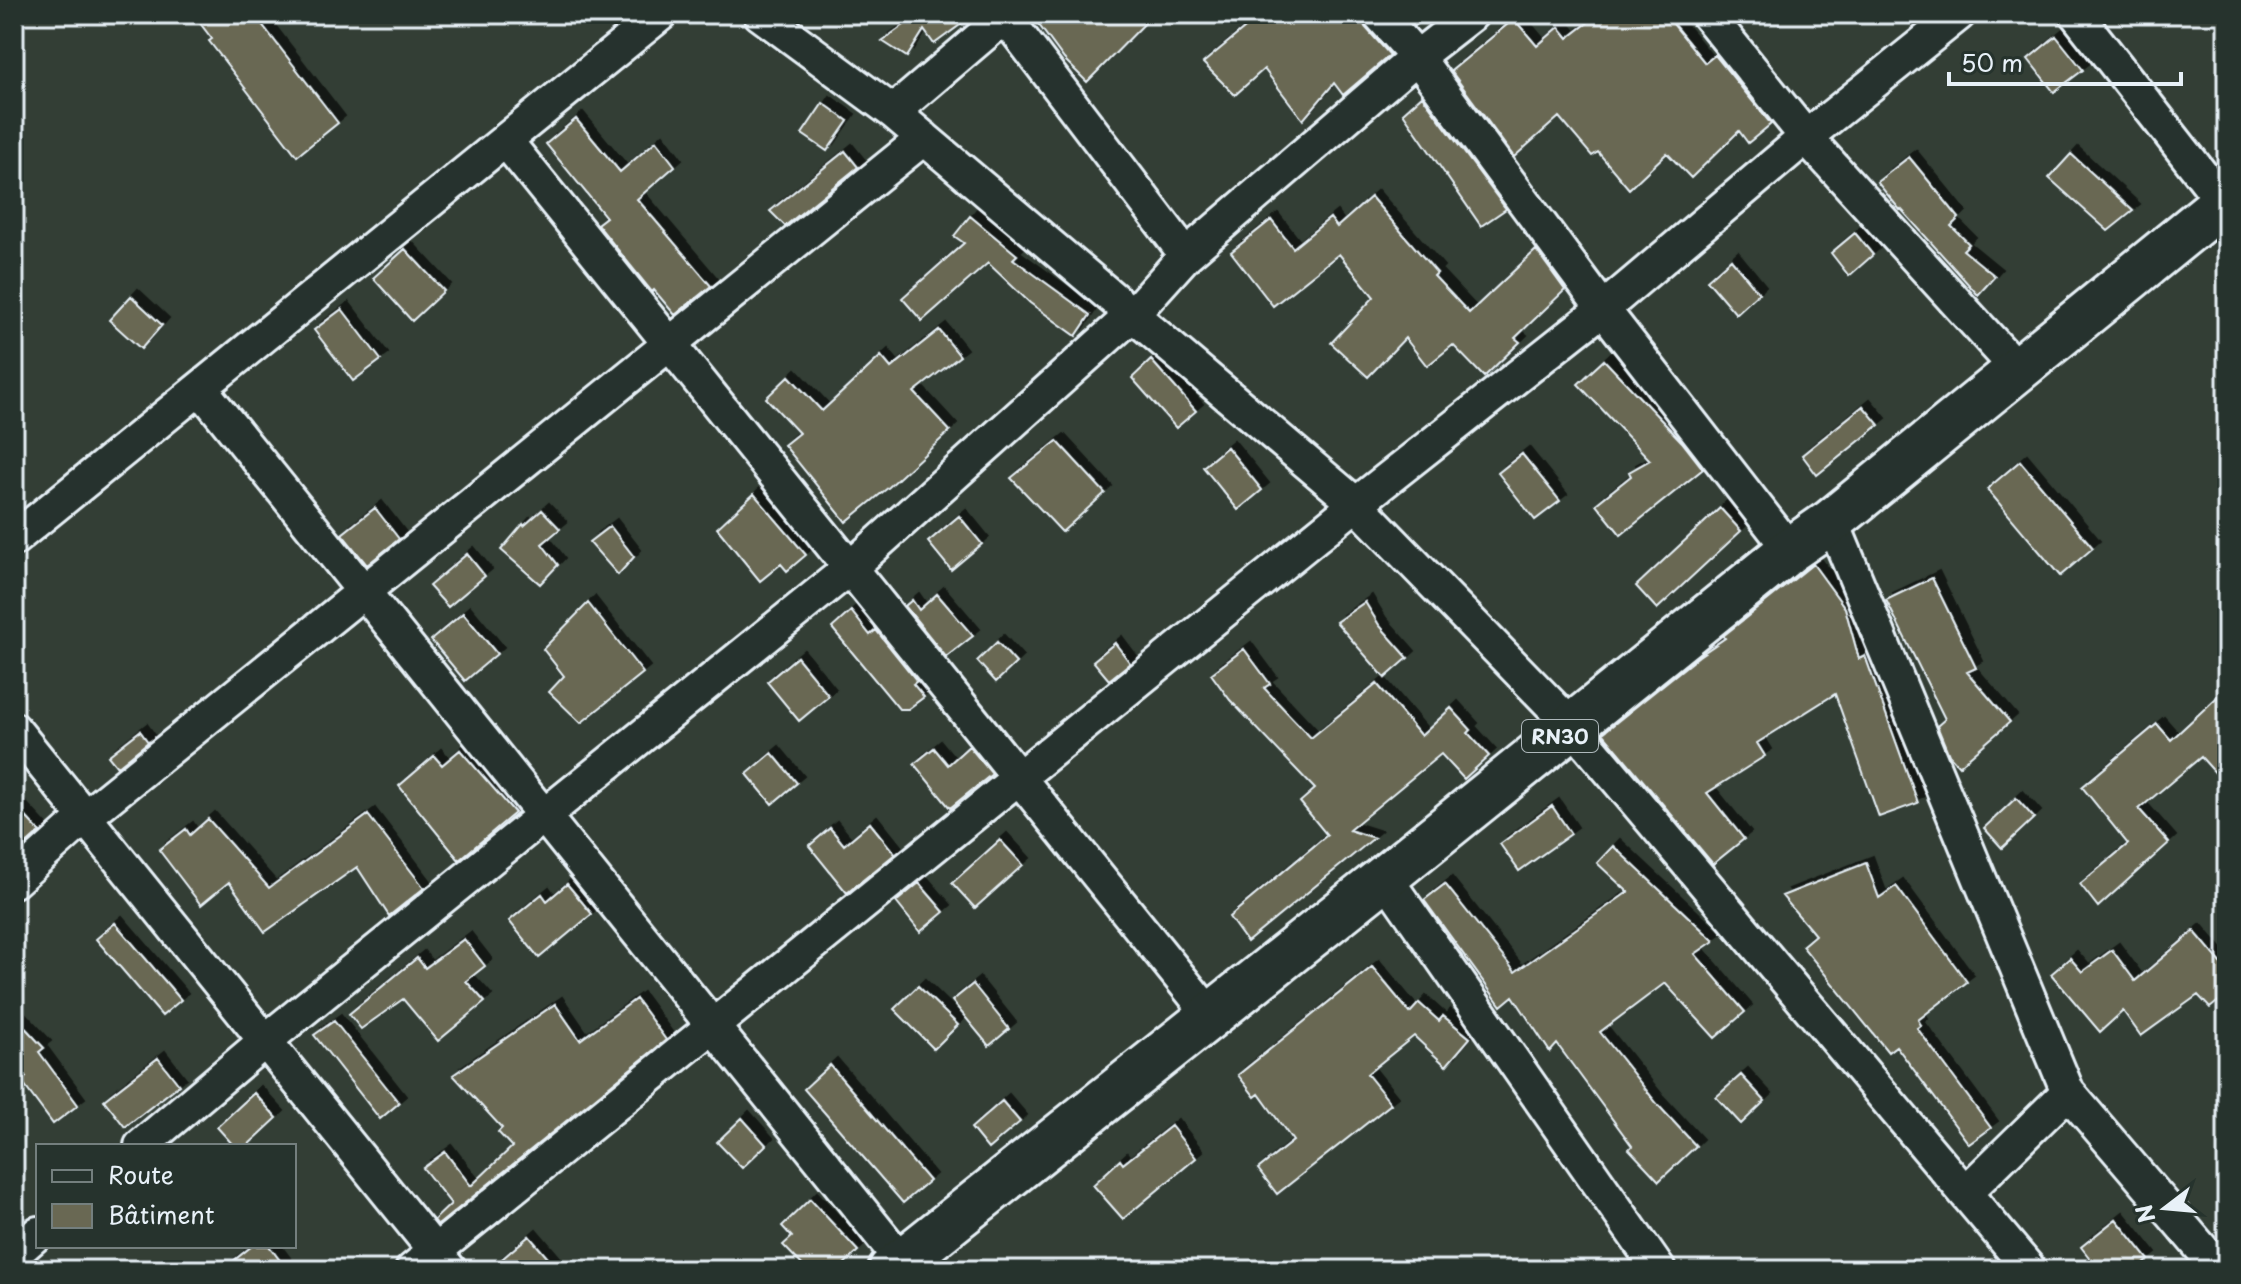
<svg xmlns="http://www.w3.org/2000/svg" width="2241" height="1284" font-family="'Playpen Sans',sans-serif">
	<defs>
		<filter id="shadow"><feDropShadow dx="7" dy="-7" stdDeviation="0" flood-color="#0009"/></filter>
	</defs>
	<rect width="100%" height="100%" fill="#333e35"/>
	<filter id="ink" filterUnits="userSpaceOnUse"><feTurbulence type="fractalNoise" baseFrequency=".0125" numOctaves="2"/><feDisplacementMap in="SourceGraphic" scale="16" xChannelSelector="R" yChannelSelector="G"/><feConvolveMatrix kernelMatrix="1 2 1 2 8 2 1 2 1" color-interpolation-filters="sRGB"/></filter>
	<g filter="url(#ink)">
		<path fill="#696853" stroke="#e8f1f8" stroke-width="2" filter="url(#shadow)" d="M 193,14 L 254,14 L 338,123 L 297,156 L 209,41 L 212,39 Z
			M 912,14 L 975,14 L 934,44 L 924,30 L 907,57 L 882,41 L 915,17 Z
			M 1031,14 L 1154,14 L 1087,82 L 1064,59 Z
			M 1262,14 L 1361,14 L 1365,27 L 1390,55 L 1343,95 L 1334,83 L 1303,120 L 1264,69 L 1235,95 L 1203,63 Z
			M 1404,14 L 1431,14 L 1415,26 Z
			M 1599,14 L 1665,14 L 1705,63 L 1715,55 L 1771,124 L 1748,143 L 1739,131 L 1691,178 L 1667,153 L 1629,189 L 1598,152 L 1592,156 L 1559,117 L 1514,157 L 1451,71 L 1514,19 L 1537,46 L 1559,27 L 1568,38 Z
			M 2056,36 L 2083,70 L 2054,92 L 2028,59 Z
			M 1422,96 L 1506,209 L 1481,226 L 1403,113 Z
			M 823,103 L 848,121 L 827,151 L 802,134 Z
			M 576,119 L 620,172 L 656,141 L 675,166 L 637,199 L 711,286 L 675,315 L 654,290 L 652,292 L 597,224 L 606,217 L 546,144 Z
			M 845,151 L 858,167 L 785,226 L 770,211 Z
			M 2071,154 L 2133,211 L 2108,231 L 2049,178 Z
			M 1909,157 L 1959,218 L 1951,226 L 1969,244 L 1963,250 L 1995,276 L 1978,295 L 1901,209 L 1900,210 L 1877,182 Z
			M 1371,197 L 1437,273 L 1434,276 L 1469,313 L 1536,250 L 1565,290 L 1515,338 L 1520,342 L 1484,377 L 1453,345 L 1427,366 L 1405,338 L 1368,377 L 1331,343 L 1374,297 L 1339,254 L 1273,306 L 1231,252 L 1271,220 L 1293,248 L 1330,218 L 1337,227 Z
			M 970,216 L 1017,255 L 1013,259 L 1090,315 L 1076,336 L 1030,303 L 988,263 L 922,321 L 902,298 L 964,243 L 954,236 Z
			M 1855,233 L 1873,255 L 1849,276 L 1831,253 Z
			M 405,249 L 444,291 L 412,321 L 373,278 Z
			M 1731,259 L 1759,293 L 1736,314 L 1707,280 Z
			M 131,296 L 162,325 L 141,349 L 109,320 Z
			M 342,309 L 381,360 L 353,381 L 314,330 Z
			M 939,330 L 960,356 L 914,392 L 950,431 L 889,487 L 846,522 L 784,445 L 799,433 L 766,398 L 789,376 L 822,411 L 881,356 L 891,368 Z
			M 1151,360 L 1196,411 L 1176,428 L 1132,378 Z
			M 1604,360 L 1682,442 L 1703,469 L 1621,535 L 1596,504 L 1631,476 L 1629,472 L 1650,460 L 1578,384 Z
			M 1863,406 L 1879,425 L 1817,475 L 1802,455 Z
			M 1057,441 L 1105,493 L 1062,532 L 1011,478 Z
			M 1227,447 L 1262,490 L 1238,510 L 1203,467 Z
			M 1522,454 L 1560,501 L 1535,520 L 1498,473 Z
			M 2020,461 L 2093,548 L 2060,576 L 1987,489 Z
			M 754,494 L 806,555 L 787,571 L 781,564 L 760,581 L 717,528 Z
			M 375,508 L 399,539 L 367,565 L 342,534 Z
			M 1720,508 L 1741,531 L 1657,609 L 1636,586 Z
			M 542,510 L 560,529 L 542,544 L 558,565 L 540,584 L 501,550 L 523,524 L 524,526 Z
			M 959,516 L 982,544 L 951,570 L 928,542 Z
			M 610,526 L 634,557 L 618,575 L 589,542 Z
			M 467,554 L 485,576 L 448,607 L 429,586 Z
			M 1813,564 L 1845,608 L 1859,659 L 1865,656 L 1918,803 L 1879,817 L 1835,694 L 1757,743 L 1765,756 L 1707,793 L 1744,839 L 1713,864 L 1603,733 L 1699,656 L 1725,638 L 1723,636 Z
			M 1932,578 L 1976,668 L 1967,672 L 2010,722 L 1959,766 L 1949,755 L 1937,726 L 1945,719 L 1886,600 Z
			M 937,594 L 973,636 L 946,657 L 905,606 L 912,600 L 919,610 Z
			M 1365,602 L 1379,625 L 1408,658 L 1385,678 L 1336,622 Z
			M 588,603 L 643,673 L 581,723 L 549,692 L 564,676 L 543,649 Z
			M 851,611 L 870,635 L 876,630 L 917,681 L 913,684 L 924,697 L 908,709 L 899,709 L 832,628 Z
			M 463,613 L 497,654 L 465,681 L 431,640 Z
			M 997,642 L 1016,663 L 996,682 L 977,661 Z
			M 1115,643 L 1130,663 L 1109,680 L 1093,661 Z
			M 1244,649 L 1270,684 L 1264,688 L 1311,738 L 1377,684 L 1421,736 L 1451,708 L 1471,730 L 1468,733 L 1489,756 L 1464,779 L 1441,754 L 1349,830 L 1374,838 L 1247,942 L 1229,917 L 1327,835 L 1300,802 L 1315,789 L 1230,700 L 1211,674 Z
			M 797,657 L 829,696 L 799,721 L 767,682 Z
			M 2227,688 L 2227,786 L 2201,757 L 2139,809 L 2169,843 L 2098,907 L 2080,884 L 2128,844 L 2082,787 L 2157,724 L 2171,740 Z
			M 140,731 L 148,742 L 117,767 L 108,756 Z
			M 969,746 L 992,774 L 950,808 L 914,764 L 934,748 L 948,765 Z
			M 460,750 L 515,813 L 459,860 L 399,786 L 434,756 L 442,765 Z
			M 772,753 L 797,783 L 772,804 L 747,774 Z
			M 2016,798 L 2034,818 L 2002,848 L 1984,828 Z
			M 14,804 L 40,832 L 14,855 Z
			M 1552,806 L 1571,834 L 1519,871 L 1500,844 Z
			M 368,815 L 424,888 L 389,916 L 357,867 L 265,932 L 229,882 L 201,905 L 159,850 L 186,829 L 190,835 L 208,819 L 269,888 Z
			M 870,823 L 895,854 L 847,893 L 809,846 L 830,828 L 844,845 Z
			M 1000,840 L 1023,865 L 975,908 L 952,883 Z
			M 1613,846 L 1714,941 L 1695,954 L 1745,1012 L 1715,1038 L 1665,983 L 1600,1032 L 1658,1105 L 1696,1146 L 1659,1181 L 1629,1149 L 1632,1146 L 1557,1044 L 1550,1052 L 1513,996 L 1501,1006 L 1424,900 L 1445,884 L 1515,972 L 1628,892 L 1597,863 Z
			M 1866,863 L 1879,898 L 1896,886 L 1967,982 L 1918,1020 L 1921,1025 L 1917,1028 L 1991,1128 L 1969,1144 L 1896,1046 L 1888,1052 L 1802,946 L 1815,935 L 1782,896 Z
			M 919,883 L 944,912 L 920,932 L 896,902 Z
			M 567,884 L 592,914 L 539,958 L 509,921 L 542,894 L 547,901 Z
			M 115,923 L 181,1000 L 162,1016 L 96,939 Z
			M 2194,931 L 2227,970 L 2227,994 L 2210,1008 L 2198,995 L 2141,1036 L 2123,1011 L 2100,1032 L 2051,974 L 2070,958 L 2082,972 L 2112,950 L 2135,981 Z
			M 464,939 L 485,966 L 466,981 L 485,1002 L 438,1041 L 403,999 L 361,1029 L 349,1014 L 417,958 L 425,968 Z
			M 1372,967 L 1410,1013 L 1419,1003 L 1439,1021 L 1443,1016 L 1470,1038 L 1446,1066 L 1414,1036 L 1367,1074 L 1391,1104 L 1277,1194 L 1258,1169 L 1293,1141 L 1259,1094 L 1255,1097 L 1238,1075 Z
			M 973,984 L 1009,1029 L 989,1046 L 952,1001 Z
			M 918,986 L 958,1025 L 934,1049 L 894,1009 Z
			M 636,999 L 666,1040 L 438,1225 L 434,1220 L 451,1204 L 423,1168 L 445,1152 L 471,1186 L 512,1147 L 498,1132 L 502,1128 L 453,1075 L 555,1004 L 580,1040 Z
			M 14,1016 L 44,1048 L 39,1052 L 78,1105 L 53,1124 L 21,1081 L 26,1077 L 20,1070 L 14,1076 Z
			M 334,1021 L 399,1103 L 380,1119 L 314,1035 Z
			M 158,1058 L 179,1085 L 125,1127 L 104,1100 Z
			M 830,1065 L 929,1181 L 903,1203 L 804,1089 Z
			M 1741,1075 L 1765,1101 L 1741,1124 L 1716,1097 Z
			M 254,1093 L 277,1118 L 247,1146 L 234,1146 L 217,1127 Z
			M 1002,1101 L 1020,1122 L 988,1149 L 971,1128 Z
			M 742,1118 L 766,1145 L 742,1168 L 717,1142 Z
			M 1171,1126 L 1196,1158 L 1123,1219 L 1093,1185 L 1120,1160 L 1123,1164 Z
			M 810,1199 L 858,1251 L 838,1270 L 807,1270 L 783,1245 L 792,1237 L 782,1226 Z
			M 2116,1219 L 2149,1260 L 2136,1270 L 2099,1270 L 2081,1247 Z
			M 529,1236 L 558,1270 L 489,1270 Z
			M 252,1246 L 269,1246 L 287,1270 L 222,1270 Z"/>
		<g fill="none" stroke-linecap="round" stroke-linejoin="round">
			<defs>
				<path id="street" d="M 760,14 L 893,112 L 1356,504 L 1572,726 L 2030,1270
					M 1003,14 L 1186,255
					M 1379,14 L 1417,57 L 1603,309 L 1790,550
					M 1707,14 L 1806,137 L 2018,370
					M 2076,14 L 2223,202
					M 893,112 L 1008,14
					M 506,141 L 1211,1016
					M 201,389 L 909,1270
					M 1832,521 L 2068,1092 L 2220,1270
					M 14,539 L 661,14
					M 14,729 L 450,1270
					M 1385,877 L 1659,1270
					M 14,881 L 85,817 L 924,138
					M 141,1146 L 265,1041 L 850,568 L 1132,315 L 1186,255 L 1417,57 L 1472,14
					M 1965,1193 L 2068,1092
					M 14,1254 L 38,1233
					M 412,1270 L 1356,504 L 1603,309 L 1806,137 L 1959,14"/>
				<path id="primary" d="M 891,1270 L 1385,877 L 1790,550 L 1832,521 L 2227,199"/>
			</defs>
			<use href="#street" stroke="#e8f1f8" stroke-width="38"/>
			<use href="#primary" stroke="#e8f1f8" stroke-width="50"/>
			<use href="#street" stroke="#26332d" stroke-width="32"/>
			<use href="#primary" stroke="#26332d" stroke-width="44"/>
		</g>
	</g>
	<g text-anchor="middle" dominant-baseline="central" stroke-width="8" stroke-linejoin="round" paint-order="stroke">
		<rect fill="#26332d" stroke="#aeb8bb" stroke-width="2" x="1522" y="720" width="76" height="32" rx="6"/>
		<g font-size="20" font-weight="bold" fill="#e8f1f8">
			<text x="1560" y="736">RN30</text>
		</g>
	</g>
	<rect width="2241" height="1284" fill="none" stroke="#26332d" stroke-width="48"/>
	<rect x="24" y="24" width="2193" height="1236" fill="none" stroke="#e8f1f8" stroke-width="3" filter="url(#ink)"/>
	<rect x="36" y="1144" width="260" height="104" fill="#26332d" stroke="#747f7e" stroke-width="2"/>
	<rect x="52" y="1170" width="40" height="12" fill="#26332d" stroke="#747f7e" stroke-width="2"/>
	<text x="108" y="1184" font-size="24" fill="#e8f1f8">Route</text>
	<rect x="52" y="1204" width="40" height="24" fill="#696853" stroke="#747f7e" stroke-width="2"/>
	<text x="108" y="1224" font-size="24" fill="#e8f1f8">Bâtiment</text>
	<g transform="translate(2165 1208) rotate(254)" stroke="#26332d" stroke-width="6" paint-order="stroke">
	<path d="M0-6L14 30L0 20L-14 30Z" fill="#e8f1f8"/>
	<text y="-12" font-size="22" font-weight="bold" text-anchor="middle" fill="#e8f1f8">N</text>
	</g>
	<path d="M1949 72v12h232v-12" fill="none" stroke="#e8f1f8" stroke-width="4"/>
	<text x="1961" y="72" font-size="24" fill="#e8f1f8" stroke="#26332d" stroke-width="6" paint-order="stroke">50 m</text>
</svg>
